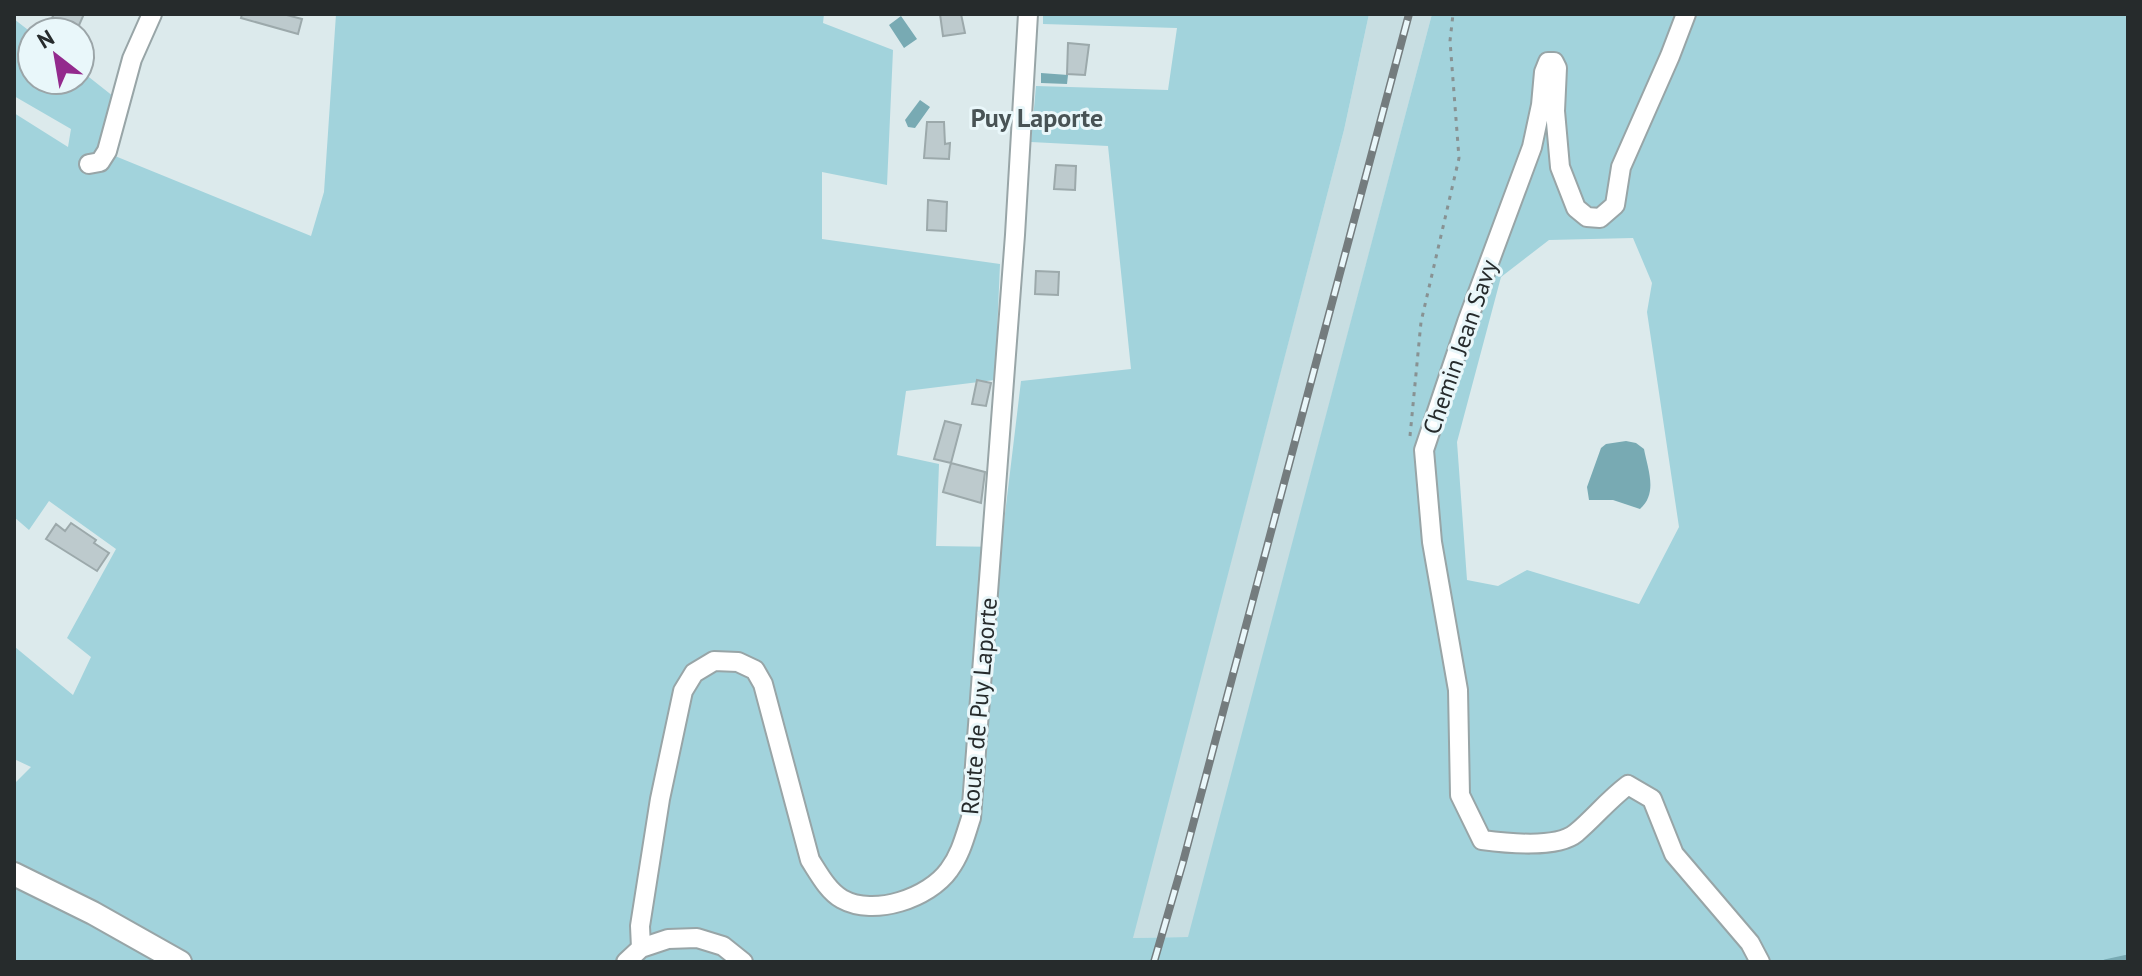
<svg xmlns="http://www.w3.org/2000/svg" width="2142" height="976" font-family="'PT Sans',sans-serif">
	<rect width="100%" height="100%" fill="#dceaec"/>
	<path fill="#c8dee2" d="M 1369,14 L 1432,14 L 1189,937 L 1132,938 L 1344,130 Z"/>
	<path fill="#a2d3dc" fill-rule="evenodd" d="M 336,14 L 824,14 L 823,23 L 893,50 L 887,185 L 822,172 L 822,239 L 1000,264 L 995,380 L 906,391 L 897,455 L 939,464 L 936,546 L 1001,547 L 1021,381 L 1131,369 L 1108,146 L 1031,142 L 1036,86 L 1168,90 L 1177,28 L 1043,24 L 1043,14 L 1369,14 L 1344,130 L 1133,938 L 1188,937 L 1432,14 L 2128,14 L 2128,956 L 2099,962 L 14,962 L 14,784 L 31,767 L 14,759 L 14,640 L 15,647 L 73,695 L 91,657 L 67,638 L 116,549 L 49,501 L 29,530 L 14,517 L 14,113 L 68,147 L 71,129 L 14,96 L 14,19 L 32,33 L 32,80 L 80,80 L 80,70 L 128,108 L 115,156 L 311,236 L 324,192 ZM 1633,238 L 1652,283 L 1647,312 L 1679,527 L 1639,604 L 1527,570 L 1498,586 L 1467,580 L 1457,442 L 1501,277 L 1549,240 Z"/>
	<path fill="#78aab3" d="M 901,16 L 917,39 L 904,48 L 889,25 Z
		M 1041,73 L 1068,75 L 1067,84 L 1041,83 Z
		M 920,100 L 930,107 L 915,128 L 908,127 L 905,120 Z
		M 1626,441 L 1636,443 L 1644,449 C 1648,470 1658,493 1640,509 L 1613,500 L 1589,500 L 1587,487 L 1601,448 L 1606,444 Z"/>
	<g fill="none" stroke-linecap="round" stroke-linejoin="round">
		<path stroke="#78aab3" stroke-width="5" d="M 2105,962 L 2128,957"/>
	</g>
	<path fill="#bdcacd" stroke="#9ca9ab" stroke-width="2" d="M 54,14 L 84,14 L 76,32 L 62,32 L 48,26 Z
		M 242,14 L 283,14 L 302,19 L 298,34 L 241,18 Z
		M 940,14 L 961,14 L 965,33 L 943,36 Z
		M 1068,43 L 1089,45 L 1085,75 L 1067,74 Z
		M 927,122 L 944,122 L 945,144 L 950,143 L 949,159 L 924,158 Z
		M 1056,165 L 1076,166 L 1075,190 L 1054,189 Z
		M 928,200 L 947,202 L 946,231 L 927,230 Z
		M 1036,271 L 1059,272 L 1058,295 L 1035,294 Z
		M 977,380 L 991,383 L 986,406 L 972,404 Z
		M 945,421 L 961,425 L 951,463 L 985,472 L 981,503 L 943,492 L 951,463 L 934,459 Z
		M 71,523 L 96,540 L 94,543 L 109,553 L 97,571 L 46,539 L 56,524 L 65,531 Z"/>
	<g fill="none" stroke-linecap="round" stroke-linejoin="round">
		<defs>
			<path id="minor" d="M 1686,14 L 1670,56 L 1621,167 L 1615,205 L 1600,218 L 1587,217 L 1576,208 L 1560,167 L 1555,111 L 1557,68 L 1554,62 L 1548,62 L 1544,72 L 1541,105 L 1532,147 L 1467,322 L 1424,450 L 1432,542 L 1458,690 L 1460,795 L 1482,840 C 1505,843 1557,849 1576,833 C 1595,817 1607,801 1628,785 L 1652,799 L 1674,854 L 1750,943 L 1760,962
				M 89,164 L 100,162 L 107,151 L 132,59 L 152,14
				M 641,948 L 640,926 L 660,799 L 683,691 L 694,673 L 714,661 L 738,662 L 755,670 L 763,684 L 810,860 C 819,874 828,891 842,899 C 874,917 929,898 949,870 C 961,854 965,836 971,818 L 1015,235 L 1028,14
				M 626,962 L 641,948 L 668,939 L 697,938 L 723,946 L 743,962"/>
			<path id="major" d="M 14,874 L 93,913 L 180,962"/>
		</defs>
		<use href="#minor" stroke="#98a5a7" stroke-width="22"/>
		<use href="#major" stroke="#98a5a7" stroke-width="26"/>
		<path stroke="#889293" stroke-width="3" stroke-dasharray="4 6" stroke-linecap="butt" d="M 1410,436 L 1421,322 L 1459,158 L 1450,41 L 1453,14"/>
		<use href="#minor" stroke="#fff" stroke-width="18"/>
		<use href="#major" stroke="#fff" stroke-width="22"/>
		<defs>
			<path id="rail" d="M 1154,962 L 1183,862 L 1409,14"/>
		</defs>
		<use href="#rail" stroke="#747c7e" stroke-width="8"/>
		<use href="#rail" stroke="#e9f7fa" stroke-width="5" stroke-dasharray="15" stroke-linecap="butt"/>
	</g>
	<g text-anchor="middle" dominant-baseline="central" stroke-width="6" stroke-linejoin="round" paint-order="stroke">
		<g font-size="24" fill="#262b2c" stroke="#e9f7fa">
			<text transform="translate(1460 347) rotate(-71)">Chemin Jean Savy</text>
			<text transform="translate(979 706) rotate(-85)">Route de Puy Laporte</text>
		</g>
		<g font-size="26" font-weight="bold" fill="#485355" stroke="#e9f7fa">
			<text x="1037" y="117">Puy Laporte</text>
		</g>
	</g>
	<rect width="2142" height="976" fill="none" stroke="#262b2c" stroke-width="32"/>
	<g transform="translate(56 56) rotate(329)"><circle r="38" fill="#e9f7fa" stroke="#9ba5a8" stroke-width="2"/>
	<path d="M0-6L14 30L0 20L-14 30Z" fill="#932a8d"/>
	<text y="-12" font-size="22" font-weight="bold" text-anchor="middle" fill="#262b2c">N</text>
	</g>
</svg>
